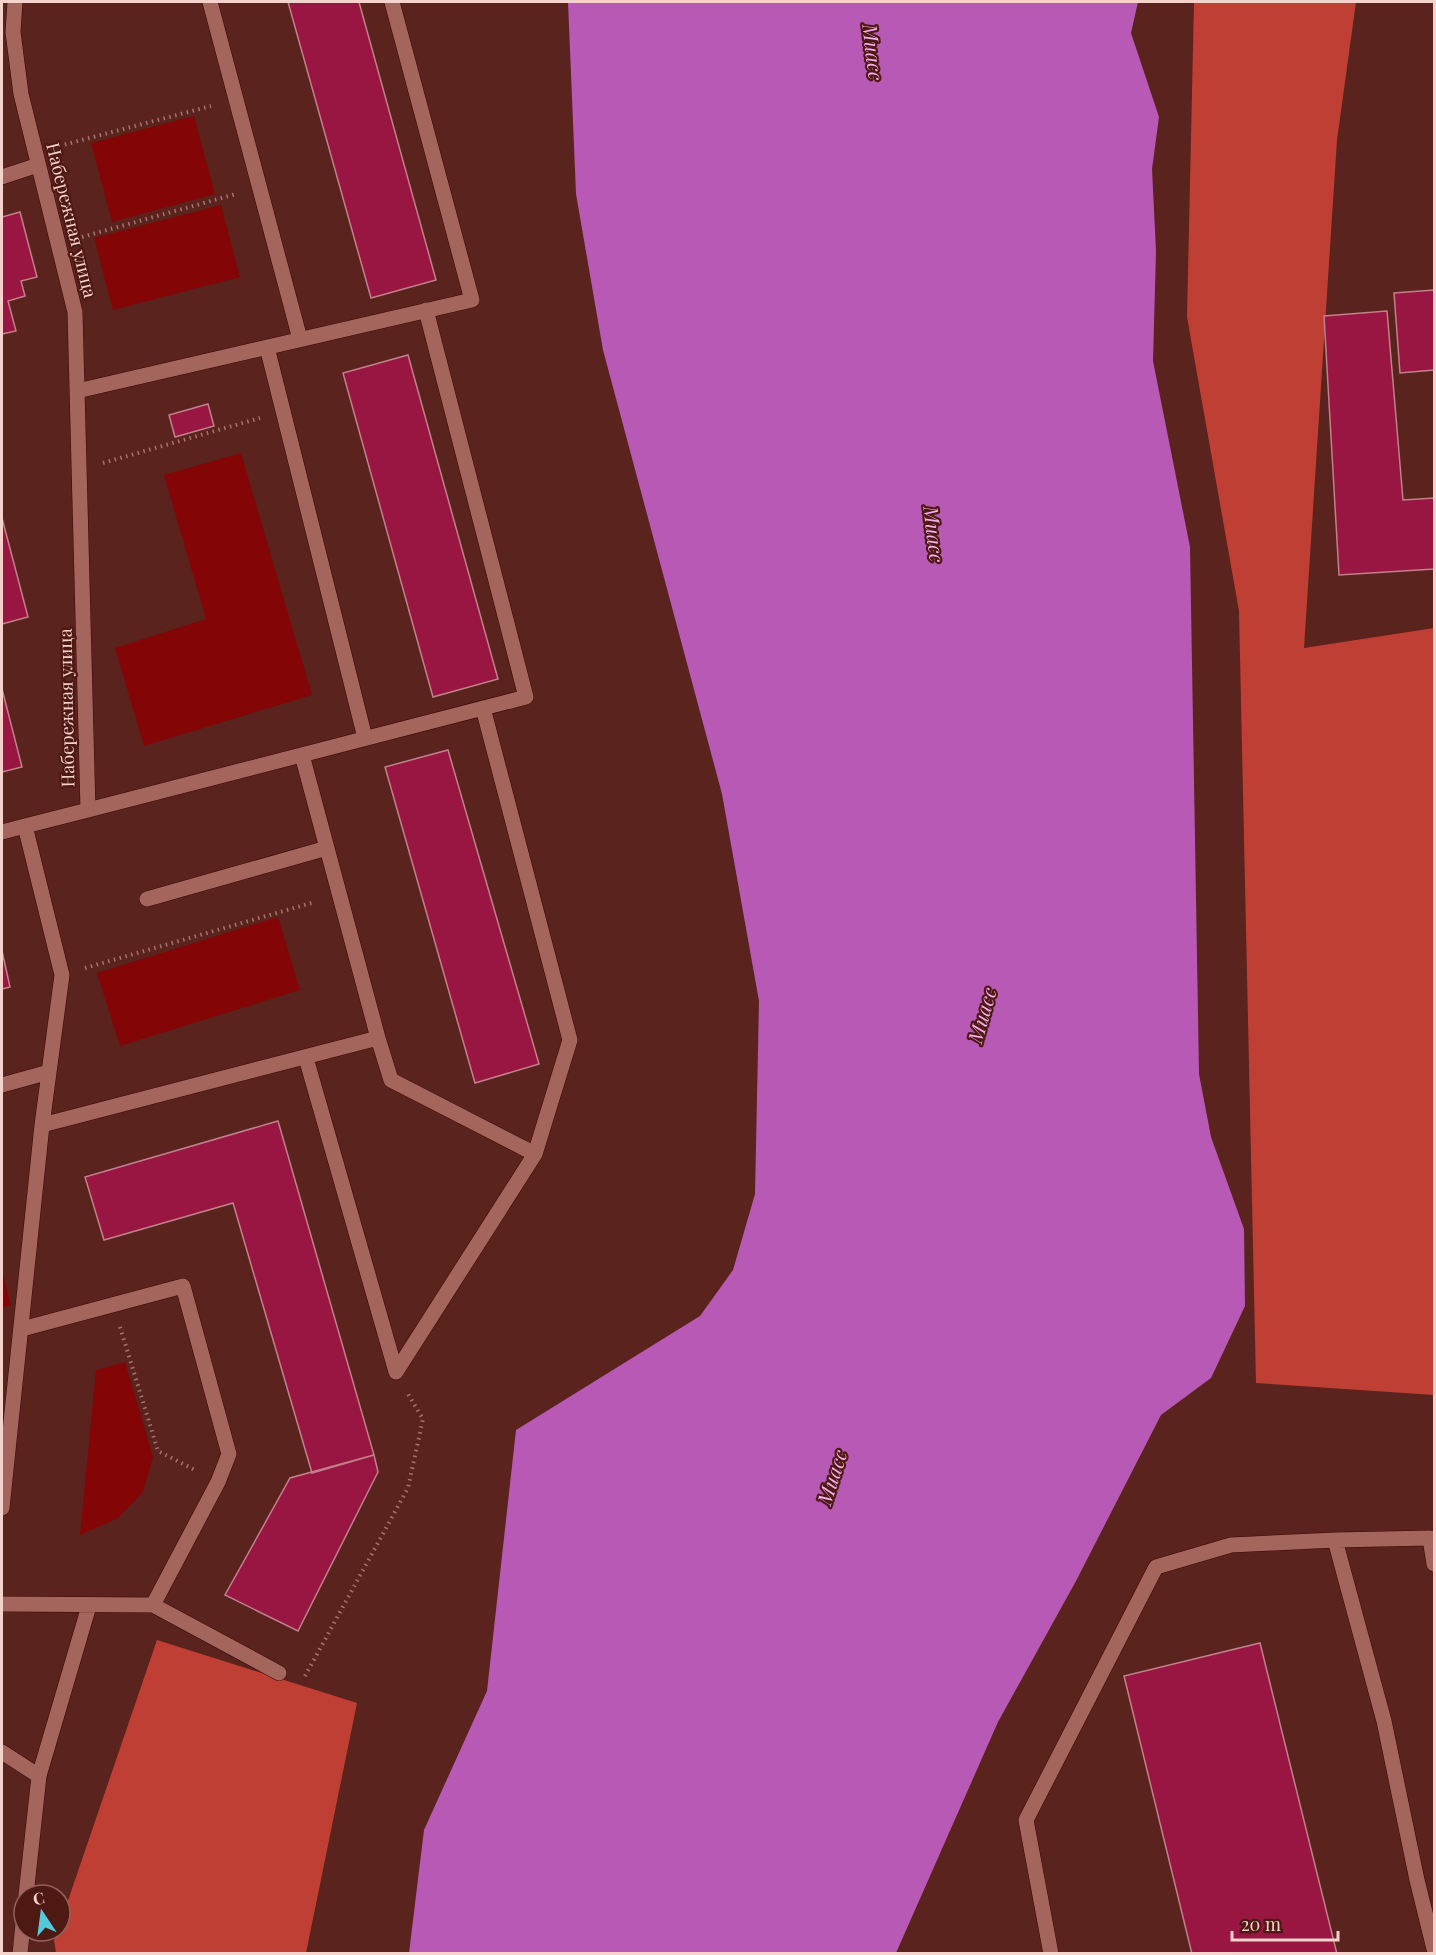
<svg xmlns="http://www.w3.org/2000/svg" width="1436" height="1955" font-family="'Playfair Display',serif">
	<rect width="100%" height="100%" fill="#5a231d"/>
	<path fill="#840506" d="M 194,116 L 215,194 L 112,222 L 91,143 Z
		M 221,205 L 240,277 L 113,310 L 94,238 Z
		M 241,453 L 312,695 L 144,746 L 115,648 L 206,619 L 164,475 Z
		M 278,917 L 300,990 L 120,1046 L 97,973 Z
		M 2,1269 L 11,1305 L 2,1308 Z
		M 125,1362 L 153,1457 L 143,1492 L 118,1518 L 80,1535 L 96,1370 Z"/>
	<path fill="#bf3f34" d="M 1194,2 L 1356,2 L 1337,140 L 1304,648 L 1434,628 L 1434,1395 L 1256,1383 L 1239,611 L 1187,317 Z
		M 157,1640 L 357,1703 L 306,1953 L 56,1953 L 54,1940 L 58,1931 L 60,1931 L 60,1924 Z"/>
	<path fill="#b85ab5" d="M 568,2 L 1138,2 L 1131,33 L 1159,117 L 1152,169 L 1156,251 L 1153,361 L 1190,547 L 1199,1074 L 1211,1137 L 1244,1229 L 1245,1306 L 1211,1378 L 1161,1415 L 1076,1581 L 998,1722 L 896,1953 L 409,1953 L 424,1830 L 487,1691 L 516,1430 L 700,1316 L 733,1270 L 755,1194 L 759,1001 L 722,794 L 603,350 L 576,194 Z"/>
	<path fill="#991542" stroke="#c1808b" stroke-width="1.5" d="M 288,2 L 359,2 L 436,280 L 371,298 Z
		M 20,212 L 37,277 L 21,281 L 25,296 L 8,301 L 16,331 L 2,334 L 2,217 Z
		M 1434,290 L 1434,370 L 1400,373 L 1394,293 Z
		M 1387,311 L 1403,500 L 1434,498 L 1434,569 L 1339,575 L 1324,316 Z
		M 408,355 L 498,679 L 433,697 L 343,373 Z
		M 208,404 L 214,426 L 175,437 L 169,415 Z
		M 2,518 L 28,617 L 2,624 Z
		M 2,689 L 22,767 L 2,772 Z
		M 448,750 L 539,1064 L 475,1083 L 385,767 Z
		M 2,951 L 10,987 L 2,989 Z
		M 278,1121 L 374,1455 L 312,1473 L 233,1203 L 104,1240 L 85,1177 Z
		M 374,1455 L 378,1472 L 298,1631 L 225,1595 L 290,1478 Z
		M 1260,1643 L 1337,1954 L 1192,1954 L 1124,1676 Z"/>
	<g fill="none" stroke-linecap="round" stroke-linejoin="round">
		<defs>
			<path id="minor" d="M 210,2 L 300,339
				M 2,177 L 38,165
				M 267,347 L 365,738
				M 77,391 L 472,300 L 392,2
				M 302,755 L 378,1038 L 391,1080 L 535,1154
				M 88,810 L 526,697 L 426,310
				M 2,832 L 25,826
				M 147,899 L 327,848
				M 306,1058 L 396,1372 L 535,1154 L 570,1040 L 483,708
				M 2,1085 L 49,1072
				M 42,1125 L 378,1038
				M 22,1329 L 183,1286 L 229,1454 L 218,1482 L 153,1605
				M 2,1508 L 42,1125 L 62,975 L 25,826 L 88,810 L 75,312 L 21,94 L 13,32 L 15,2
				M 1335,1540 L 1430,1538 L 1434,1564
				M 2,1604 L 153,1605 L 279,1673
				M 2,1752 L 39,1776
				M 26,1895 L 39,1776 L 89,1606
				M 20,1954 L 24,1913
				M 1051,1954 L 1026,1820 L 1156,1567 L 1231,1545 L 1335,1540 L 1384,1721 L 1417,1880 L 1434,1949"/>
		</defs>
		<use href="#minor" stroke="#3c0705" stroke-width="16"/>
		<path stroke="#a3756f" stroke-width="4" stroke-dasharray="1.5 4.5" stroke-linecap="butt" d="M 59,146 L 211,106
			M 82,237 L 236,194
			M 103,463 L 260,418
			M 85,968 L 315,902
			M 120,1327 L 158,1451 L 197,1471
			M 305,1676 L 408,1488 L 423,1419 L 408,1394"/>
		<use href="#minor" stroke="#a4655d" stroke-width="15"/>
	</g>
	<g text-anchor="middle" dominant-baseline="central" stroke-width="4.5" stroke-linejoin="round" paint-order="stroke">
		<g font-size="18" fill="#f6d2cc" stroke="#4e1813">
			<text transform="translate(72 220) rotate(76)">Набережная улица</text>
			<text transform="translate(66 708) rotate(-91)">Набережная улица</text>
		</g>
		<g font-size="20" font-style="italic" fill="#f5aff1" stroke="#4e1813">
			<text transform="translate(874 52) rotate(83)">Миасс</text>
			<text transform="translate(935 534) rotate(83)">Миасс</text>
			<text transform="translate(981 1015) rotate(-74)">Миасс</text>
			<text transform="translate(831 1477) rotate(-72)">Миасс</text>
		</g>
	</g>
	<rect width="1436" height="1955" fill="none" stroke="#f6d2cc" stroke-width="6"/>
	<g transform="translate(42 1913) rotate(347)"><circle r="28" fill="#4e1813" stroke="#91625d" stroke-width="1.5"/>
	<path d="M0-4.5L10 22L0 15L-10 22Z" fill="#53cadc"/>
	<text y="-9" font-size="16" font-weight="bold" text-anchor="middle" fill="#f6d2cc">С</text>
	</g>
	<path d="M1232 1931v9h106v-9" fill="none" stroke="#f6d2cc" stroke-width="3"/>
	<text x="1241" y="1931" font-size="18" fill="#f6d2cc" stroke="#4e1813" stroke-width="4.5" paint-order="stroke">20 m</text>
</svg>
